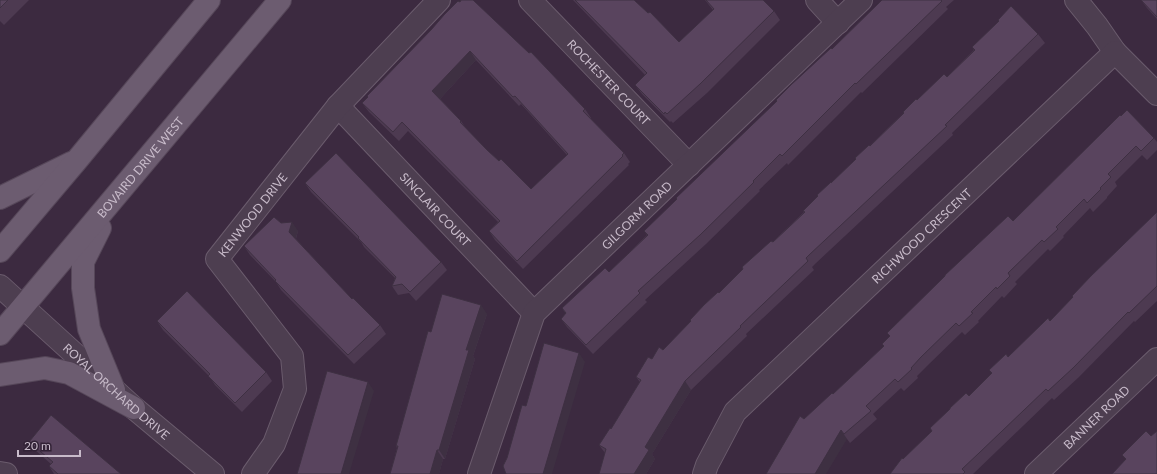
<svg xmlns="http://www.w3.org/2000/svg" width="1157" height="474" font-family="Lato,sans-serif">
	<rect width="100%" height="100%" fill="#3c2a40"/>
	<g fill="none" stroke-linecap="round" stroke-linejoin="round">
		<defs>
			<g id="minor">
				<path id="s1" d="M 530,0 L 689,165"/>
				<path d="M 817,0 L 838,23"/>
				<path d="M 1076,0 L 1097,26 L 1115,52"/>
				<path id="s2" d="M 338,106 L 534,313"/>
				<path id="s3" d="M 0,286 L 134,408 L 213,474"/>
				<path d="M 0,473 L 6,474"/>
				<path id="s4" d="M 253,474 L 274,444 L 295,389 L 292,356 L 217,259 L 338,106 L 439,0"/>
				<path id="s5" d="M 479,474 L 534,313 L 861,0"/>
				<path id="s6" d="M 704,474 L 707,465 L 735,412 L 1115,52 L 1157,94"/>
				<path id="s7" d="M 1036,474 L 1157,359"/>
			</g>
			<g id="major">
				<path d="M 0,198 L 71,163"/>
				<path d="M 100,228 L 83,262 L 83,288 L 89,329 L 114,390"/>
				<path d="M 0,251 L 77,160 L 209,0"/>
				<path id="s8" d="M 0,334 L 280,0"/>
				<path d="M 0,375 L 45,368 L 69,373 L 134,408"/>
			</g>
		</defs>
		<use href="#minor" stroke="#6b5c6d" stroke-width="24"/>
		<use href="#major" stroke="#564759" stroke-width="24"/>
		<use href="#minor" stroke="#4d3e50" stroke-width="22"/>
		<use href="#major" stroke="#6c5c70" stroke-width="22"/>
	</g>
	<path fill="#4d3a51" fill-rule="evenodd" d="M 0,0 L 29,0 L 4,25 L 0,21 Z
		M 573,0 L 634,0 L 679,42 L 713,10 L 705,0 L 763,0 L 774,11 L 780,20 L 707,93 L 673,123 L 671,121 L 670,122 L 642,94 L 635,85 L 645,75 Z
		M 882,0 L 954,0 L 946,7 L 948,9 L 862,93 L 861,92 L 788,165 L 787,163 L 759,190 L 760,191 L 706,244 L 645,300 L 647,302 L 593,354 L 567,327 L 561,319 L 566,314 L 562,308 L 609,272 L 647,235 L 644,231 Z
		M 1141,0 L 1157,0 L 1157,19 L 1147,8 Z
		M 431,30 L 585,109 L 591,118 L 591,119 L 624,153 L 630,162 L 628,164 L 629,165 L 523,269 L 495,240 L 489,231 L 498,222 L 408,131 L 399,141 L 369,112 L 362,103 ZM 476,60 L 519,106 L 521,104 L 567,155 L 531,189 L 487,150 L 467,130 L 461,121 L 440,99 Z
		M 1038,34 L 1045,43 L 952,133 L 953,135 L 815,264 L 812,267 L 814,270 L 746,334 L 747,336 L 691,390 L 652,454 L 655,459 L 646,474 L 599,474 L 605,453 L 599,445 L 611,429 L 640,382 L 636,377 L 652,359 L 663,350 L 719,293 L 804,212 L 831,183 L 917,100 L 947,77 L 974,50 L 972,47 Z
		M 1120,115 L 1154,138 L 1157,142 L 1157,150 L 1147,160 L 1142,155 L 1115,182 L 1117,186 L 1107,197 L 1107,198 L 1093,212 L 1090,208 L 1063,236 L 1064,237 L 1050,251 L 1048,249 L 1015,282 L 1017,284 L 1004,298 L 1002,296 L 978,321 L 979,322 L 965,335 L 962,332 L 927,366 L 917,376 L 918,378 L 904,391 L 901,388 L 873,414 L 877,419 L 850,443 L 847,439 L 804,419 L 833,394 L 884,346 L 882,344 L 890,336 L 887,333 L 1013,221 Z
		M 305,183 L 441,262 L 447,270 L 416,301 L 409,293 L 398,295 L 392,286 L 395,278 L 364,247 L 361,242 L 311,192 Z
		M 1157,212 L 1157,301 L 1135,322 L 1134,321 L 1079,377 L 1054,400 L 1052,398 L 973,474 L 890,474 L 903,459 L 932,431 L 930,428 L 969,396 L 992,374 L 989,370 L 1008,357 L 1050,321 Z
		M 281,223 L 298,231 L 296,239 L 352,299 L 380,325 L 386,334 L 354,364 L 281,290 L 276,282 L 250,255 L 244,246 Z
		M 487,314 L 473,356 L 475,359 L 445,459 L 443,459 L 439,474 L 390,474 L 397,448 L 396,446 Z
		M 157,321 L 266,372 L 272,381 L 242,412 L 215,385 L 209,376 L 163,330 Z
		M 29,442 L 121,474 L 54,474 L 49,466 L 51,464 L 35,450 Z"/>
	<path fill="#3e3042" d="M 470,51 L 476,60 L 439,100 L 432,91 Z
		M 292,222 L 298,231 L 295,241 L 289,232 Z
		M 481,305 L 487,314 L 473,356 L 475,359 L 445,459 L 439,450 L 466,350 Z
		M 579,353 L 585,362 L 552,474 L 543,474 Z
		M 685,381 L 691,390 L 652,454 L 655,459 L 646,474 L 634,474 L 645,447 Z
		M 368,382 L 374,391 L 349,474 L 341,474 Z
		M 841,430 L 847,439 L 826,474 L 815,474 Z
		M 437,450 L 443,459 L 439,474 L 430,474 Z"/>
	<path fill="#59445e" stroke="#3e3042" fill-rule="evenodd" d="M 0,0 L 8,0 L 0,8 Z
		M 461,0 L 473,0 L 529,53 L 531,52 L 585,109 L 583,111 L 624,153 L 622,155 L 623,156 L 517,261 L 489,231 L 500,221 L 402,122 L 393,132 L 362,103 L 368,97 L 367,96 L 431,30 L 444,15 L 458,1 L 460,2 ZM 470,51 L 513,97 L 515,96 L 568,154 L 531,189 L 501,159 L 499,161 L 487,150 L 460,122 L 461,121 L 432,91 Z
		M 575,0 L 634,0 L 648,13 L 650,12 L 679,42 L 714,9 L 706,0 L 763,0 L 774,11 L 700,84 L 667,114 L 665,112 L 664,114 L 635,85 L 647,73 Z
		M 882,0 L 941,0 L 942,1 L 856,84 L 855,83 L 782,156 L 780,154 L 753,181 L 754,182 L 700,235 L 638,291 L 640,293 L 586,345 L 561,319 L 566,313 L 562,308 L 605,268 L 609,272 L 648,235 L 644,231 L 677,199 L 676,198 L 777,101 L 776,100 L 792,84 L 831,48 L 832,49 Z
		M 1141,0 L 1157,0 L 1157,17 Z
		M 1011,6 L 1038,34 L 945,125 L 947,126 L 809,255 L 806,258 L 808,261 L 740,326 L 741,327 L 685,381 L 645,447 L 649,450 L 634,474 L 599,474 L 606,449 L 599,445 L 610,428 L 611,429 L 641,380 L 636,377 L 648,357 L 652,359 L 659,347 L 663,350 L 691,321 L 690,320 L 704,305 L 718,292 L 719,293 L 743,269 L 742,267 L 771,241 L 773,242 L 805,212 L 803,211 L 818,196 L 817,195 L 831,182 L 831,183 L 856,159 L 855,158 L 869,145 L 870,146 L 904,113 L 903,112 L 916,99 L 917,100 L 944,74 L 947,77 L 975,50 L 972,47 L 999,21 L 998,20 Z
		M 1127,110 L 1154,138 L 1141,151 L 1136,146 L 1108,174 L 1111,177 L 1100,188 L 1101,189 L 1087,203 L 1084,199 L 1056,227 L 1058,229 L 1044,242 L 1042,240 L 1008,273 L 1010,276 L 997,289 L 996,287 L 971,312 L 973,313 L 959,326 L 956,323 L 921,357 L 911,368 L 912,369 L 898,382 L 895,379 L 866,406 L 871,411 L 844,434 L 841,430 L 815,474 L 766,474 L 800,416 L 804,419 L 832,393 L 833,394 L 884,346 L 882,344 L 890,336 L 887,333 L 945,276 L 945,275 L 1008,216 L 1013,221 L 1120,115 L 1121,116 Z
		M 336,153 L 441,262 L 410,292 L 402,284 L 392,286 L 396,277 L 358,238 L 359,237 L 305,183 Z
		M 1157,212 L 1157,286 L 1129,313 L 1128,312 L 1073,368 L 1048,391 L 1046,389 L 979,453 L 962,469 L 965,472 L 963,474 L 890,474 L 902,458 L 903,459 L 932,431 L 930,428 L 950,409 L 950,408 L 966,393 L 969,396 L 992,373 L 989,370 L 1006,354 L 1008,357 L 1048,318 L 1050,321 L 1073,297 L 1072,296 L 1091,276 Z
		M 274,217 L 281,223 L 292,222 L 289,232 L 352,299 L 353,298 L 380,325 L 348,355 L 275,281 L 276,280 L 244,246 Z
		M 187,291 L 266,372 L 235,403 L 208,376 L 210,374 L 157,321 Z
		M 442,294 L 481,305 L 466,350 L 469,350 L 439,450 L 437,450 L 430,474 L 390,474 L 398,446 L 396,446 L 428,331 L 431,332 Z
		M 544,343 L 579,353 L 543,474 L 506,474 L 503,466 L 507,458 L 522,405 L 526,406 Z
		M 327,371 L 368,382 L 341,474 L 297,474 Z
		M 51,415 L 121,474 L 58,474 L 49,466 L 53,462 L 29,442 Z
		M 1146,431 L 1151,436 L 1157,431 L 1157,474 L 1112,474 L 1126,459 L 1122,455 Z"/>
	<g text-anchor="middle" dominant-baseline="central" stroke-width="3.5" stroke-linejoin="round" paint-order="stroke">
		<g font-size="12" fill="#c8bbca" stroke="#322236">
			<text stroke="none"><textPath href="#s1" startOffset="114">ROCHESTER COURT</textPath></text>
			<text stroke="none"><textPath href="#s8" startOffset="218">BOVAIRD DRIVE WEST</textPath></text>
			<text stroke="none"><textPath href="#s2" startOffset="142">SINCLAIR COURT</textPath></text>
			<text stroke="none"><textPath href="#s4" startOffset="308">KENWOOD DRIVE</textPath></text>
			<text stroke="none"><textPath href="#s5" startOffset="312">GILGORM ROAD</textPath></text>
			<text stroke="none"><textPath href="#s6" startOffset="326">RICHWOOD CRESCENT</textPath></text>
			<text stroke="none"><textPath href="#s3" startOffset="157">ROYAL ORCHARD DRIVE</textPath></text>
			<text stroke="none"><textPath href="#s7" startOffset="83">BANNER ROAD</textPath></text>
		</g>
	</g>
	<path d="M18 450v6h62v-6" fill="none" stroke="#c8bbca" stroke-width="2"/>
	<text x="24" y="450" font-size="12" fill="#c8bbca" stroke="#322236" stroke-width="3" paint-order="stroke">20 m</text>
</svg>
